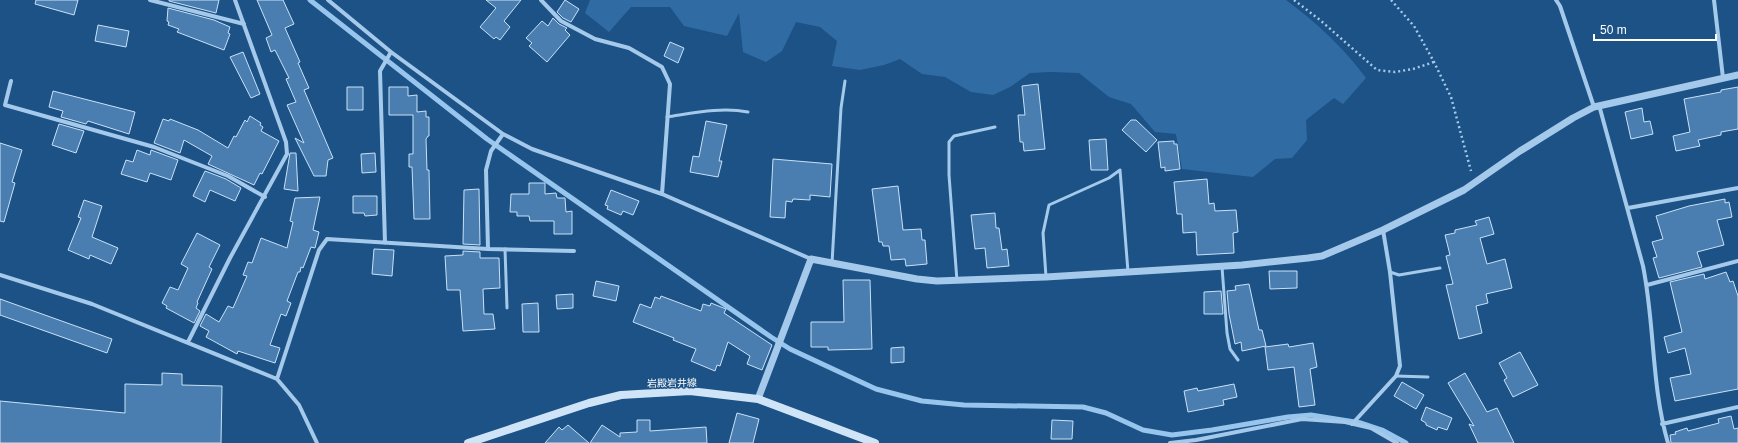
<svg xmlns="http://www.w3.org/2000/svg" width="1738" height="443" font-family="Helvetica,'Noto Sans JP',sans-serif">
	<rect width="100%" height="100%" fill="#1c5285"/>
	<path fill="#306ca3" d="M 590,0 L 1286,0 C 1316,22 1344,48 1366,78 L 1343,104 L 1334,98 L 1306,120 L 1307,140 L 1292,158 L 1275,159 L 1253,177 L 1182,169 L 1176,134 L 1155,132 L 1131,104 L 1109,97 L 1079,73 L 1051,72 L 1030,73 L 1010,87 L 993,95 L 971,92 L 945,77 L 922,74 L 900,59 L 884,65 L 860,70 L 832,66 L 837,41 L 820,27 L 796,22 L 782,51 L 766,62 L 743,52 L 739,13 L 727,36 L 684,26 L 670,7 L 631,7 L 609,32 L 585,13 Z"/>
	<g fill="none" stroke-linecap="round" stroke-linejoin="round">
		<path stroke="#97c5ed" stroke-width="5" d="M 310,0 L 487,139 L 771,337 L 790,349 L 876,389 L 922,401 L 964,405 L 1083,407 L 1106,413 L 1143,430 L 1172,435 L 1212,430 L 1288,417 L 1311,415 L 1361,423 L 1382,430 L 1406,443"/>
	</g>
	<path fill="#4a7eb0" stroke="#c9e1f8" d="M 36,0 L 78,0 L 74,15 L 35,4 Z
		M 169,0 L 219,0 L 216,13 L 169,1 Z
		M 257,0 L 283,0 L 294,24 L 285,28 L 300,62 L 298,63 L 309,88 L 304,90 L 333,158 L 328,160 L 326,176 L 314,176 L 295,138 L 304,143 L 287,105 L 296,102 L 286,79 L 289,78 L 275,50 L 271,52 L 266,38 L 272,35 Z
		M 486,0 L 521,0 L 504,21 L 510,27 L 500,40 L 496,37 L 494,39 L 480,27 L 496,8 Z
		M 565,0 L 579,9 L 571,22 L 563,18 L 557,12 Z
		M 168,8 L 214,20 L 230,27 L 228,33 L 230,34 L 224,50 L 177,32 L 179,29 L 168,25 L 169,22 L 167,21 Z
		M 553,18 L 559,24 L 567,28 L 565,30 L 570,35 L 547,62 L 529,46 L 532,43 L 526,38 L 542,21 L 548,26 Z
		M 98,25 L 129,31 L 126,47 L 95,41 Z
		M 670,42 L 684,48 L 678,63 L 664,56 Z
		M 243,52 L 260,94 L 251,98 L 230,57 Z
		M 1038,84 L 1045,149 L 1024,151 L 1023,142 L 1020,142 L 1018,115 L 1025,115 L 1022,86 Z
		M 347,87 L 363,87 L 363,110 L 347,110 Z
		M 389,87 L 408,87 L 408,96 L 417,95 L 417,112 L 426,111 L 426,117 L 429,117 L 429,136 L 428,136 L 426,139 L 427,170 L 429,170 L 430,219 L 414,219 L 412,167 L 409,167 L 409,154 L 413,154 L 413,115 L 389,115 Z
		M 1738,87 L 1738,129 L 1721,132 L 1721,135 L 1698,140 L 1700,146 L 1676,151 L 1673,136 L 1690,132 L 1684,99 L 1721,92 L 1721,90 Z
		M 53,91 L 135,112 L 129,134 L 88,121 L 86,124 L 61,117 L 63,111 L 49,107 Z
		M 1642,108 L 1644,122 L 1650,121 L 1653,134 L 1631,139 L 1625,112 Z
		M 250,116 L 261,123 L 260,125 L 263,127 L 261,131 L 279,141 L 262,174 L 260,173 L 254,185 L 208,164 L 212,156 L 184,140 L 180,153 L 154,143 L 163,119 L 169,121 L 170,119 L 198,130 L 228,148 L 234,136 L 236,137 L 245,120 L 247,122 Z
		M 1131,120 L 1136,120 L 1157,140 L 1146,152 L 1122,130 Z
		M 706,121 L 727,125 L 719,161 L 722,161 L 718,177 L 690,172 L 693,156 L 699,157 Z
		M 59,124 L 84,131 L 76,153 L 52,145 Z
		M 1106,139 L 1108,170 L 1091,170 L 1089,140 Z
		M 1174,141 L 1174,144 L 1177,144 L 1180,169 L 1165,171 L 1165,167 L 1161,168 L 1158,142 Z
		M 0,143 L 22,150 L 12,182 L 15,183 L 4,222 L 0,221 Z
		M 137,150 L 150,155 L 151,150 L 178,160 L 171,180 L 150,173 L 147,182 L 121,174 L 126,160 L 133,162 Z
		M 290,153 L 296,153 L 298,191 L 284,189 Z
		M 375,153 L 376,172 L 362,173 L 361,154 Z
		M 773,159 L 832,164 L 830,197 L 810,195 L 810,200 L 793,199 L 792,202 L 786,201 L 785,218 L 770,217 Z
		M 205,171 L 226,179 L 241,188 L 235,201 L 210,190 L 205,202 L 193,196 Z
		M 1207,179 L 1209,204 L 1214,203 L 1215,211 L 1236,210 L 1238,232 L 1233,233 L 1234,253 L 1197,255 L 1196,232 L 1183,233 L 1182,214 L 1177,214 L 1174,182 Z
		M 529,183 L 545,183 L 545,194 L 556,193 L 557,198 L 565,198 L 566,212 L 572,211 L 572,234 L 554,234 L 554,221 L 530,221 L 529,216 L 517,216 L 517,212 L 510,212 L 511,194 L 529,194 Z
		M 898,186 L 903,230 L 921,229 L 922,240 L 925,240 L 927,264 L 906,266 L 905,259 L 891,260 L 889,246 L 883,246 L 882,242 L 879,242 L 872,189 Z
		M 479,189 L 480,245 L 463,244 L 464,190 Z
		M 611,190 L 639,201 L 633,215 L 623,211 L 621,215 L 607,209 L 608,206 L 605,205 Z
		M 353,196 L 377,196 L 377,215 L 365,216 L 364,213 L 353,213 Z
		M 320,197 L 313,230 L 319,232 L 315,248 L 311,247 L 303,268 L 301,267 L 300,272 L 298,272 L 287,301 L 291,303 L 286,316 L 281,314 L 270,345 L 280,348 L 275,363 L 238,351 L 237,354 L 206,337 L 209,331 L 200,326 L 206,314 L 219,322 L 228,306 L 233,308 L 247,276 L 243,275 L 248,262 L 252,263 L 261,238 L 287,248 L 293,222 L 290,221 L 295,198 Z
		M 1725,199 L 1725,203 L 1729,202 L 1732,217 L 1717,220 L 1724,245 L 1697,252 L 1702,267 L 1659,278 L 1653,258 L 1657,257 L 1652,242 L 1663,239 L 1656,216 L 1689,206 Z
		M 84,200 L 102,206 L 92,237 L 118,248 L 111,264 L 90,255 L 89,259 L 68,250 L 81,218 L 78,217 Z
		M 995,213 L 996,228 L 999,228 L 1002,250 L 1007,249 L 1009,266 L 987,268 L 985,248 L 975,249 L 971,215 Z
		M 1489,217 L 1494,234 L 1480,238 L 1487,264 L 1505,259 L 1512,288 L 1486,294 L 1488,303 L 1476,306 L 1482,333 L 1459,339 L 1446,285 L 1453,284 L 1446,256 L 1450,255 L 1445,235 L 1455,233 L 1455,230 L 1477,225 L 1475,221 Z
		M 197,233 L 220,245 L 209,267 L 212,269 L 197,302 L 198,303 L 196,308 L 200,311 L 194,323 L 166,308 L 167,306 L 162,303 L 170,287 L 178,290 L 188,268 L 181,264 Z
		M 374,249 L 394,250 L 392,276 L 372,274 Z
		M 463,251 L 480,252 L 480,258 L 499,258 L 500,288 L 483,289 L 484,314 L 493,314 L 495,329 L 463,331 L 460,290 L 447,290 L 445,256 L 463,255 Z
		M 1269,271 L 1297,271 L 1297,288 L 1270,289 Z
		M 1726,272 L 1730,282 L 1733,281 L 1738,296 L 1738,389 L 1675,401 L 1670,378 L 1691,374 L 1685,348 L 1668,353 L 1664,337 L 1682,332 L 1670,282 L 1704,274 L 1705,279 Z
		M 843,280 L 870,280 L 872,349 L 828,350 L 828,347 L 811,347 L 811,322 L 844,322 Z
		M 596,281 L 619,286 L 616,301 L 593,296 Z
		M 1249,284 L 1259,330 L 1262,330 L 1266,346 L 1242,351 L 1241,342 L 1235,344 L 1229,314 L 1227,291 L 1236,290 L 1235,286 Z
		M 1221,291 L 1223,314 L 1204,314 L 1204,292 Z
		M 573,294 L 573,308 L 557,309 L 556,295 Z
		M 661,296 L 701,311 L 703,304 L 710,306 L 711,303 L 726,309 L 724,313 L 772,345 L 762,370 L 747,364 L 750,356 L 728,342 L 720,366 L 717,365 L 715,371 L 691,361 L 696,349 L 673,340 L 674,338 L 633,322 L 640,304 L 651,308 L 655,297 L 660,299 Z
		M 0,299 L 112,339 L 107,353 L 0,315 Z
		M 538,303 L 539,332 L 523,332 L 522,304 Z
		M 1313,343 L 1317,367 L 1310,369 L 1315,405 L 1299,407 L 1294,367 L 1268,370 L 1265,347 L 1288,344 L 1289,347 Z
		M 904,347 L 904,362 L 891,363 L 891,348 Z
		M 1520,352 L 1538,385 L 1513,397 L 1504,380 L 1507,378 L 1499,363 Z
		M 162,373 L 182,374 L 182,385 L 222,386 L 221,443 L 0,443 L 0,401 L 125,413 L 125,384 L 162,385 Z
		M 1465,373 L 1487,412 L 1497,408 L 1514,443 L 1478,443 L 1469,424 L 1474,426 L 1448,383 Z
		M 1402,382 L 1424,395 L 1416,409 L 1394,396 Z
		M 1234,384 L 1237,397 L 1223,400 L 1224,405 L 1188,412 L 1184,391 L 1197,388 L 1198,391 Z
		M 1426,407 L 1452,418 L 1447,430 L 1438,427 L 1437,430 L 1426,425 L 1426,423 L 1421,420 Z
		M 737,413 L 759,419 L 753,443 L 729,443 Z
		M 1731,416 L 1734,429 L 1738,428 L 1738,443 L 1671,443 L 1670,435 L 1676,434 L 1675,432 L 1687,428 L 1688,431 L 1719,423 L 1718,419 Z
		M 637,420 L 650,420 L 650,431 L 706,427 L 707,443 L 590,443 L 602,425 L 620,437 L 620,433 L 637,432 Z
		M 1052,420 L 1073,421 L 1072,439 L 1051,439 Z
		M 568,425 L 589,443 L 545,443 L 559,427 L 562,430 Z"/>
	<g fill="none" stroke-linecap="round" stroke-linejoin="round">
		<path stroke="#a4c9eb" stroke-width="2.5" stroke-dasharray="2 3" stroke-linecap="butt" d="M 1294,0 L 1320,20 L 1377,70 L 1395,72 L 1413,69 L 1434,62
			M 1391,0 L 1414,26 L 1434,62 L 1451,97 L 1471,171"/>
		<path stroke="#a4c9eb" stroke-width="3" d="M 667,117 C 694,113 721,107 748,112
			M 1120,170 L 1128,272
			M 505,249 L 507,308
			M 832,263 L 841,108 L 845,81
			M 1222,267 L 1227,333 L 1230,349 L 1238,360
			M 1390,272 L 1399,275 L 1440,268
			M 1046,277 L 1043,233 L 1049,205 L 1109,178 L 1120,170
			M 957,281 L 949,175 L 949,142 L 954,136 L 995,127
			M 1396,376 L 1428,377"/>
		<path stroke="#a4c9eb" stroke-width="4" d="M 150,0 L 244,24
			M 328,0 L 391,52 L 503,134 L 532,149 L 662,194 L 811,259
			M 541,0 L 561,21 L 595,39 L 629,48 L 662,67 L 670,84 L 662,194
			M 1556,0 L 1560,6 L 1594,107
			M 1714,0 L 1723,78
			M 11,81 L 5,105 L 154,147 L 228,176 L 265,197
			M 1599,105 L 1643,266 C 1655,325 1651,385 1668,443
			M 1628,208 L 1738,188
			M 385,243 L 380,71 L 391,52
			M 488,249 L 486,170 L 491,151 L 503,134
			M 0,275 L 92,304 L 277,379 L 299,405 L 317,443
			M 1647,285 L 1738,261
			M 188,342 L 230,258 L 287,154 L 286,142 L 235,0
			M 277,379 L 319,250 L 327,239 L 488,249 L 574,251
			M 1352,424 L 1396,376 L 1400,366 L 1390,272 L 1383,230
			M 1662,424 L 1738,407
			M 1170,443 L 1196,440 L 1302,419 L 1345,422 L 1371,428 L 1397,443"/>
		<path stroke="#a4c9eb" stroke-width="7" d="M 758,399 L 811,259 L 917,279 L 937,281 L 1046,277 L 1242,265 L 1308,258 L 1322,256 L 1383,230 L 1464,190 L 1520,151 L 1573,118 L 1594,107 L 1738,75"/>
		<path stroke="#d0e4f8" stroke-width="8" d="M 468,443 L 589,403 L 621,395 L 690,391 L 758,399 L 875,443"/>
	</g>
	<g text-anchor="middle" dominant-baseline="central" stroke-width="3" stroke-linejoin="round" paint-order="stroke">
		<g font-size="10" fill="#fff" stroke="#1c5285">
			<text transform="translate(672 383) rotate(-1)">岩殿岩井線</text>
		</g>
	</g>
	<path d="M1594 34v6h122v-6" fill="none" stroke="#ffffff" stroke-width="2"/>
	<text x="1600" y="34" font-size="12" fill="#ffffff" stroke="#1c5285" stroke-width="3" paint-order="stroke">50 m</text>
</svg>
